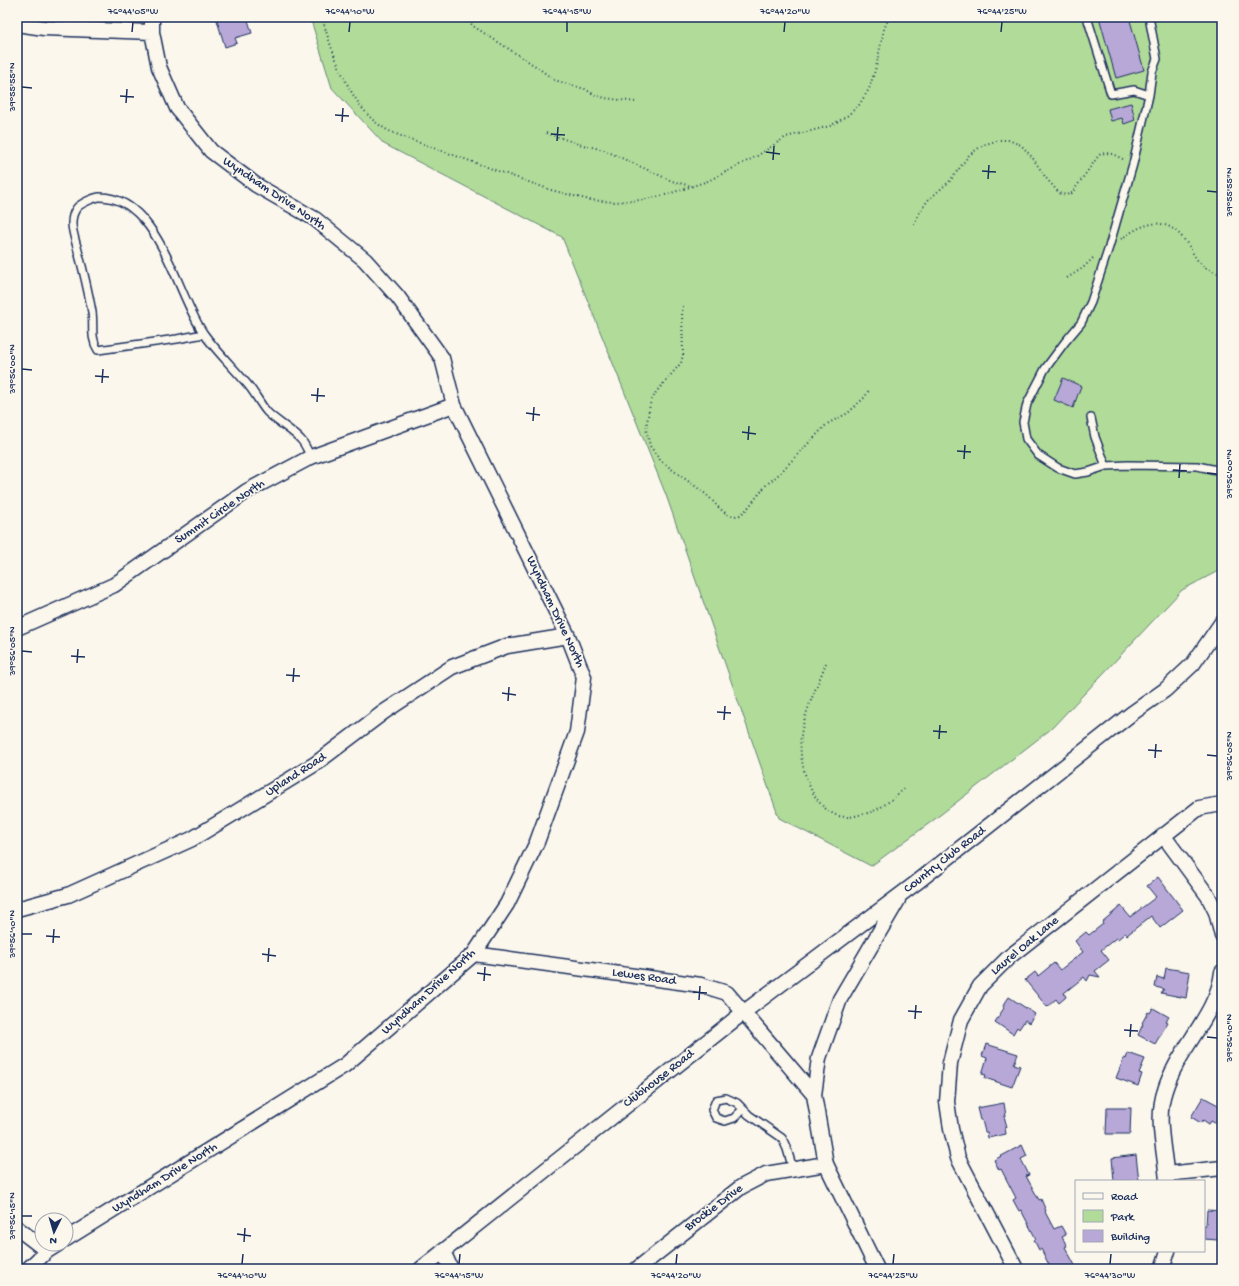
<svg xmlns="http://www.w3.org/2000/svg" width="1239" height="1286" font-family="'Gochi Hand',sans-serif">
	<rect width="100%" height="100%" fill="#fbf7ec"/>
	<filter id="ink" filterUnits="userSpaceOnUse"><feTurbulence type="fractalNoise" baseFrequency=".025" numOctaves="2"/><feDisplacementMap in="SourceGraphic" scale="8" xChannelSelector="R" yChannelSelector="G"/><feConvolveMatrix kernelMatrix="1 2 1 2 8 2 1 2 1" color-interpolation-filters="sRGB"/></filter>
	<g filter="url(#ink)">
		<path fill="#b1db98" stroke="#66857b" d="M 310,17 L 1222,17 L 1222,569 L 1182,590 L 1051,729 L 931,822 L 871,866 L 779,818 L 666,495 L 562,237 L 384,144 L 332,88 Z"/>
		<path fill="#b8a8d8" stroke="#1b2f5e" d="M 216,17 L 247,17 L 252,33 L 235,38 L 237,43 L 225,47 Z
			M 1099,17 L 1129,17 L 1144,70 L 1116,78 Z
			M 1131,103 L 1135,120 L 1124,124 L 1122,118 L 1111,121 L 1108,109 Z
			M 1063,378 L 1081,386 L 1073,408 L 1054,400 Z
			M 1158,877 L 1183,910 L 1160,928 L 1151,916 L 1127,935 L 1125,933 L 1118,939 L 1116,938 L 1101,950 L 1109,960 L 1095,971 L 1100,977 L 1090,975 L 1087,981 L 1084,977 L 1064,993 L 1066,997 L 1059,1003 L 1056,999 L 1047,1007 L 1025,980 L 1035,972 L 1038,976 L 1054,963 L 1060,970 L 1083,952 L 1075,941 L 1086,932 L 1089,935 L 1103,924 L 1102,922 L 1121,906 L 1130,917 L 1156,897 L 1147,886 Z
			M 1166,968 L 1190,972 L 1186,998 L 1161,993 L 1164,989 L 1155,987 L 1157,977 L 1164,979 Z
			M 1009,997 L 1035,1014 L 1029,1023 L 1025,1020 L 1019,1029 L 1017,1027 L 1013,1034 L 995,1022 L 1004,1008 L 1003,1006 Z
			M 1153,1008 L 1169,1017 L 1166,1021 L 1168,1022 L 1155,1044 L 1138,1035 L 1143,1024 L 1142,1023 L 1148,1012 L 1150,1013 Z
			M 986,1044 L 1018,1054 L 1014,1064 L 1020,1066 L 1012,1087 L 985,1078 L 986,1075 L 982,1074 L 987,1058 L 982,1056 Z
			M 1128,1053 L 1145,1059 L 1139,1073 L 1142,1074 L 1138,1086 L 1116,1078 L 1124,1058 L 1126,1059 Z
			M 1203,1097 L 1222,1107 L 1222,1127 L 1211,1121 L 1209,1124 L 1203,1120 L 1201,1123 L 1191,1117 Z
			M 1004,1103 L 1006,1116 L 1004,1116 L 1007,1127 L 1005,1128 L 1006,1134 L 988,1138 L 987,1132 L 985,1132 L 982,1120 L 980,1120 L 977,1108 Z
			M 1107,1108 L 1131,1108 L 1130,1134 L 1106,1134 Z
			M 1022,1145 L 1027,1156 L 1021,1159 L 1029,1175 L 1026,1176 L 1039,1200 L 1041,1199 L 1046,1211 L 1045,1212 L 1054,1229 L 1061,1226 L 1066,1235 L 1062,1237 L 1067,1246 L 1065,1247 L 1077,1269 L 1051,1269 L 1041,1249 L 1039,1250 L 1034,1240 L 1036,1239 L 1021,1210 L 1019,1211 L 1013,1200 L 1016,1198 L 1001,1169 L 999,1170 L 994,1160 Z
			M 1136,1155 L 1139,1181 L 1114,1181 L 1112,1158 Z
			M 1207,1210 L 1222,1211 L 1222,1238 L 1218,1238 L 1218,1240 L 1204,1239 L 1204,1225 L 1206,1225 Z"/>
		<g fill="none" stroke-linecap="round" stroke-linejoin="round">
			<defs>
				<path id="service" d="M 1087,17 L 1111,94 L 1134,90 L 1149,95
					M 1149,17 L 1157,59 L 1152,72 L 1149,95 L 1133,164 L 1109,247 L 1091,302 L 1081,323 L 1065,342 L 1045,369 L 1027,404 L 1023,422 L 1026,439 L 1038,455 L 1058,468 L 1075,474 L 1088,472 L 1106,466 L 1128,465 L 1197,466 L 1222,471
					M 204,334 L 177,339 L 98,350 C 90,338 94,326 92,312 C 88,290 83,269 77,247 C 74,235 68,221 76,209 C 79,204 93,198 99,197 C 159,196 177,296 204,334 C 217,352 234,368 248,385 C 255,393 260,404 267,412 C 277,422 294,431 302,441 C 306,446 308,452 311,457
					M 1091,418 L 1095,437 L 1106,466
					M 743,1109 L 734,1118 L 725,1121 L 716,1118 L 712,1110 L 716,1100 L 726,1098 L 737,1103 L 749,1115 L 782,1138 L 787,1149 L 793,1169"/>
				<path id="minor" d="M 17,24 L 44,28 L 152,32
					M 17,628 L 114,585 L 247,491 L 311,457 L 454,405
					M 1163,835 L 1208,896 L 1216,912 L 1222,936
					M 17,909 L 68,895 L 192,839 L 315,764 L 384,712 L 452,667 L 507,646 L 568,636
					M 474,954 L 701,985 L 727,993 L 814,1095
					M 1167,1174 L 1222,1168
					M 1167,1181 C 1165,1151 1155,1119 1165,1090 C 1177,1050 1218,1013 1222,972
					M 17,1228 L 47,1251
					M 66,1239 L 345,1065 L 474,954 L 507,904 L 537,842 L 577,732 L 584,677 L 568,636 L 454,405 L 442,358 L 398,297 L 365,260 L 315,219 L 256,185 L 211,151 L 177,108 L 159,67 L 152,32 L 152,17
					M 443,1251 L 451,1269
					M 28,1269 L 47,1251 L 58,1244
					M 421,1269 L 744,1012 L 916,883 L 1131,714 L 1165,690 L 1193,664 L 1222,622
					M 637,1269 L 741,1187 L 766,1174 L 826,1164
					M 877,1269 L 826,1164 L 814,1095 L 819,1058 L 840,999 L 898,900
					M 1016,1269 L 958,1158 L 951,1129 L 947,1102 L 950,1063 L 961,1020 L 980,986 L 1009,957 L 1199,808 L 1222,804
					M 1162,1269 L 1168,1251"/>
			</defs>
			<use href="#service" stroke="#1b2f5e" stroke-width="10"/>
			<use href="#minor" stroke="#1b2f5e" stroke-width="17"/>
			<path stroke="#1b2f5e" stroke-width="2" stroke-dasharray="1 3" stroke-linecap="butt" d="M 322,17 C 331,51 352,110 384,128 C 390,132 399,135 406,138 L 551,190 L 590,200 L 614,202 L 641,200 L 665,195 L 708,181 L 757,156 L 786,137 L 830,126 L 847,116 L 859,105 L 869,89 L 876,67 L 884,29 L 889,17
				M 471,17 L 469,21 L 473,26 L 537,67 L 554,80 L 585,89 L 595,95 L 605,98 L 636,102
				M 546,133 L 579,144 L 604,150 L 672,181 L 691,186
				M 914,224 L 920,212 L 928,200 L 950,181 L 969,155 L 983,145 L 999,140 L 1008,140 L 1021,145 L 1032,157 L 1046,178 L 1059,193 L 1066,195 L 1072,193 L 1099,155 C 1108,150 1116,156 1125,160
				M 1121,239 C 1146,221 1166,215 1186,242 C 1192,250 1195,259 1202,265 C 1207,270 1216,272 1222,275
				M 1067,278 L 1083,268 L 1095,256
				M 683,306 L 682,313 L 683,355 L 681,363 L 656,392 L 650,404 L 646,429 L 650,446 L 660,460 L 674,471 L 702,491 L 710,498 L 719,508 L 728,515 L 735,516 L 740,515 L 747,509 L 767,484 L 777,476 L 827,424 L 848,413 L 865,397 L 869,390
				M 826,663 C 818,684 804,713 801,735 C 797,763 813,817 847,817 C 851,817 856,816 859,815 C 863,814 868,813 871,812 C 884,807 896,796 906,787"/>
			<use href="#service" stroke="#fbf7ec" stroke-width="7"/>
			<use href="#minor" stroke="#fbf7ec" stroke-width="14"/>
		</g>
	</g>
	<path fill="none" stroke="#1b2f5e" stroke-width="1.5" d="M 132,32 L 133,22M 349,32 L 350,22M 567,32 L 567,22M 784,32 L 785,22M 1001,32 L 1002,22M 22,87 L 32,88M 120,96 L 134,97M 126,103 L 127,89M 335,115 L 349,116M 342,122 L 343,108M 551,134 L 565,135M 557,141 L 558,127M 766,152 L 780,154M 773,160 L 774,146M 982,171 L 996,172M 988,179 L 989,165M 1207,191 L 1217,192M 22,369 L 32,370M 95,376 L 109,377M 102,383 L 103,369M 311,395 L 325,396M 317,402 L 318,388M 526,413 L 540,415M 533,421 L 534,407M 742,432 L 756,434M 748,440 L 749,426M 957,451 L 971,452M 964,459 L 965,445M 1173,470 L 1187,471M 1207,473 L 1217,474M 1179,478 L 1180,464M 22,651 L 32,652M 71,656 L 85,657M 77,663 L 78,649M 286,675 L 300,676M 293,682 L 294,668M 502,693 L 516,695M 508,701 L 509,687M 717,712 L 731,713M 724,720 L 725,706M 933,731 L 947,732M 939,739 L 940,725M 1148,750 L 1162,751M 1207,755 L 1217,756M 1155,758 L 1156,744M 22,934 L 32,934M 46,936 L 60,937M 53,943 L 54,929M 262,954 L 276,956M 268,962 L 269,948M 477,973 L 491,975M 484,981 L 485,967M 693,992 L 707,993M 699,1000 L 700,986M 908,1011 L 922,1012M 915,1019 L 916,1005M 1124,1030 L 1138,1031M 1130,1037 L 1131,1024M 1207,1037 L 1217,1038M 22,1216 L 32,1216M 237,1234 L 251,1236M 244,1242 L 245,1228M 242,1264 L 243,1254M 459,1264 L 460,1254M 676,1264 L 677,1254M 893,1264 L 894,1254M 1110,1264 L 1111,1254"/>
	<g text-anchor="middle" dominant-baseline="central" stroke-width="3.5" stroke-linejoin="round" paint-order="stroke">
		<g font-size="13" fill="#1b2f5e" stroke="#fbf7ec">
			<text transform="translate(274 194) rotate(34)">Wyndham Drive North</text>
			<text transform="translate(220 512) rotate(-34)">Summit Circle North</text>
			<text transform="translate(555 612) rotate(65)">Wyndham Drive North</text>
			<text transform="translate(296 775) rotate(-33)">Upland Road</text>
			<text transform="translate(945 860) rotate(-38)">Country Club Road</text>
			<text transform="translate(1025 946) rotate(-40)">Laurel Oak Lane</text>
			<text transform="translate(644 977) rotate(8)">Lewes Road</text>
			<text transform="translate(429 992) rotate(-42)">Wyndham Drive North</text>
			<text transform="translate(659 1079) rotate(-38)">Clubhouse Road</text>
			<text transform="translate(165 1178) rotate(-32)">Wyndham Drive North</text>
			<text transform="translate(714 1208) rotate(-37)">Brockie Drive</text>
		</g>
	</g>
	<rect width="1239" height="1286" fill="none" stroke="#fbf7ec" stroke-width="44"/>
	<rect x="1075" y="1180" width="130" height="72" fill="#fbf7ec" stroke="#a1a7b3"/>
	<rect x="1083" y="1193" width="20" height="6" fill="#fbf7ec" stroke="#a1a7b3"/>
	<text x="1111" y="1200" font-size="12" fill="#1b2f5e">Road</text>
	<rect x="1083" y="1210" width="20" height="12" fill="#b1db98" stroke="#a1a7b3"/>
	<text x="1111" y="1220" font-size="12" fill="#1b2f5e">Park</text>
	<rect x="1083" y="1230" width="20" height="12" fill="#b8a8d8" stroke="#a1a7b3"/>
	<text x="1111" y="1240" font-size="12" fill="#1b2f5e">Building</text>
	<g transform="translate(54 1232) rotate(185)"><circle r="19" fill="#fbf7ec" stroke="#a1a7b3"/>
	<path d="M0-3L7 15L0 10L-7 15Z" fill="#1b2f5e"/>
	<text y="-6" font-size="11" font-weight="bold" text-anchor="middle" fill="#1b2f5e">N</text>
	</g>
	<rect x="22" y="22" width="1195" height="1242" fill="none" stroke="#1b2f5e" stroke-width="1.5"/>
	<g font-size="10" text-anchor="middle" fill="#1b2f5e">
		<text x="133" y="14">76°44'05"W</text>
		<text x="350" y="14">76°44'10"W</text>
		<text x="567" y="14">76°44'15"W</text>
		<text x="785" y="14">76°44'20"W</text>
		<text x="1002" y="14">76°44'25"W</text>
		<text transform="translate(11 87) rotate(-90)" y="4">39°55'55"N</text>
		<text transform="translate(1228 192) rotate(-90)" y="4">39°55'55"N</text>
		<text transform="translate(11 369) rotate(-90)" y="4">39°56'00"N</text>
		<text transform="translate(1228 474) rotate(-90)" y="4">39°56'00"N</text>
		<text transform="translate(11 651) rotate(-90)" y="4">39°56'05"N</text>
		<text transform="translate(1228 756) rotate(-90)" y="4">39°56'05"N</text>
		<text transform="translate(11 934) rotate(-90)" y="4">39°56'10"N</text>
		<text transform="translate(1228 1038) rotate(-90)" y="4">39°56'10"N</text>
		<text transform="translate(11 1216) rotate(-90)" y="4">39°56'15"N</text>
		<text x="242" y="1278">76°44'10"W</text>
		<text x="459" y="1278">76°44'15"W</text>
		<text x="676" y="1278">76°44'20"W</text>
		<text x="893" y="1278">76°44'25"W</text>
		<text x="1110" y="1278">76°44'30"W</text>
	</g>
</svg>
